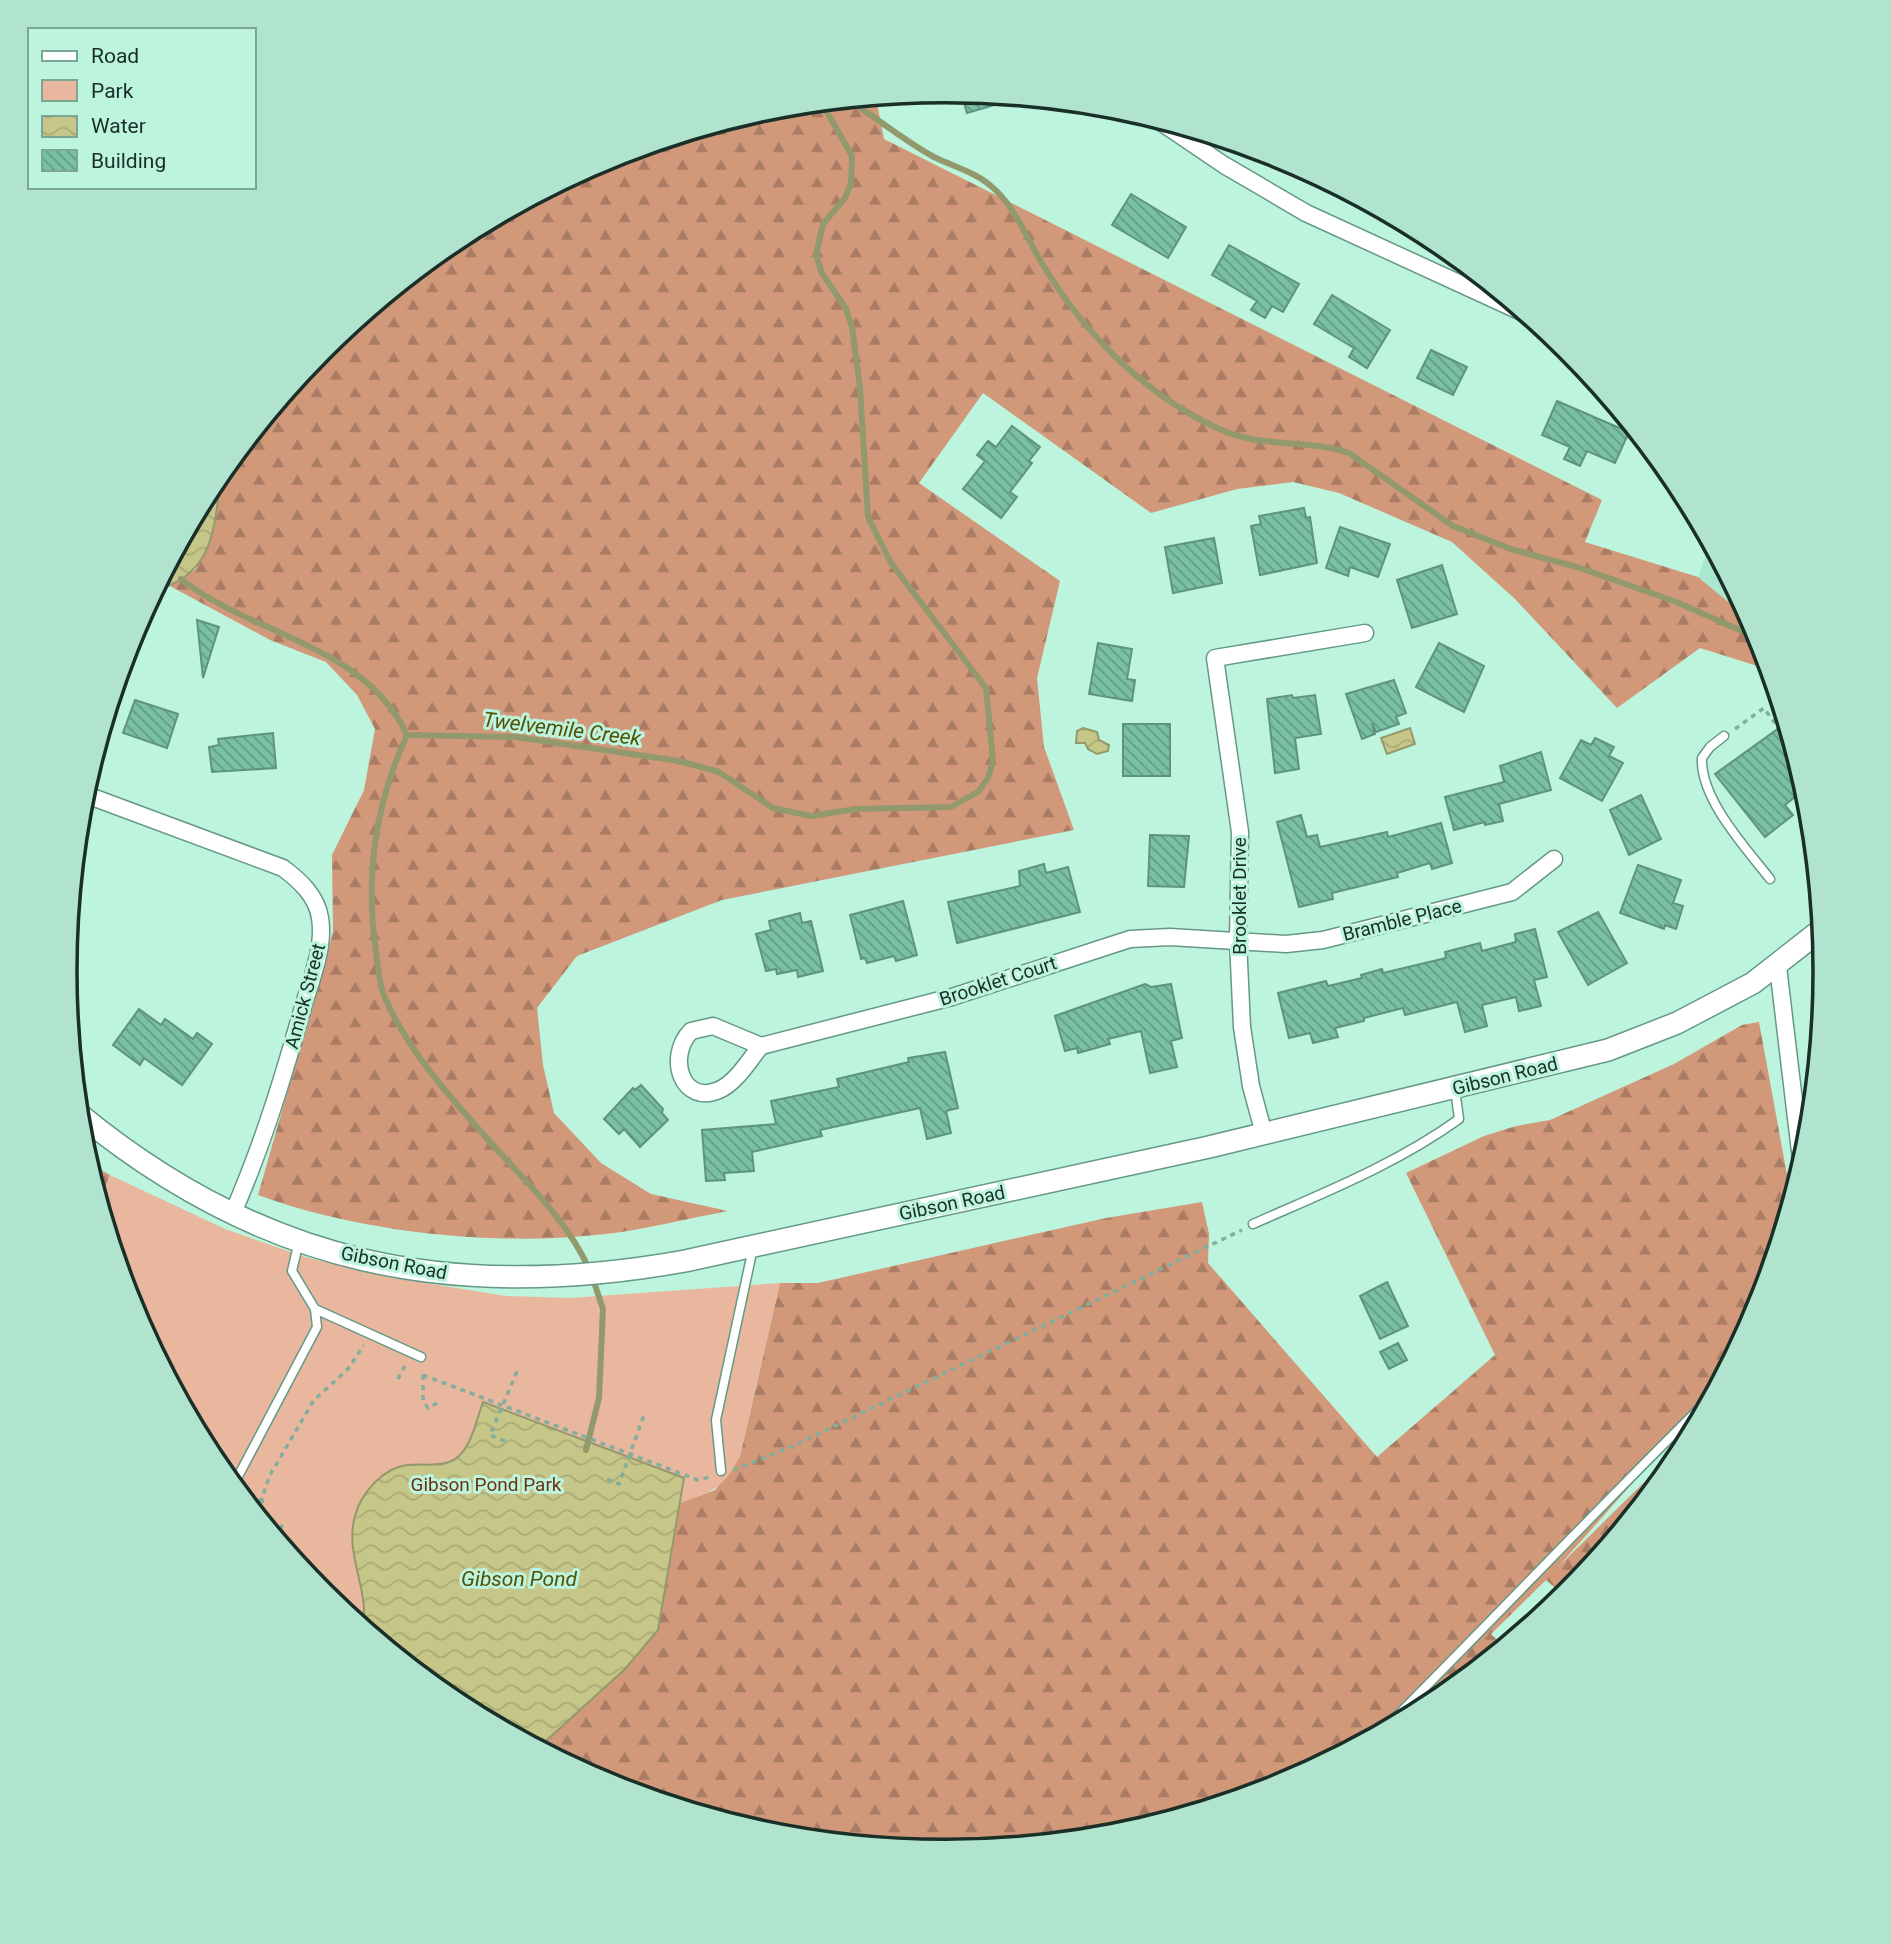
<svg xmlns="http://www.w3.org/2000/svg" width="1891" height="1944" font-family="Roboto,sans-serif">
	<defs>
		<pattern id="forest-firs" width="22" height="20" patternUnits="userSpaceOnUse" patternTransform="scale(1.75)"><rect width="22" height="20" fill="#d2987a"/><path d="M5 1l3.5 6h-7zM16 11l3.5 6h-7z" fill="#aa7c64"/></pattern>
		<pattern id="water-waves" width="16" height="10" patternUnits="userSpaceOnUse" patternTransform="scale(1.75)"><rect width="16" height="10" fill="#c6c689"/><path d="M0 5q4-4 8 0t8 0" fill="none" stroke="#aaaa76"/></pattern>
		<pattern id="building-back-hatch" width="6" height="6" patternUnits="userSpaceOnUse" patternTransform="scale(1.75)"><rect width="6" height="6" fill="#79c0a5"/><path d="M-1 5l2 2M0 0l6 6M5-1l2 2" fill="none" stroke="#629c86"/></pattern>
	</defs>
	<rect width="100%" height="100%" fill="#bdf4de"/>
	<path fill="#a9e8d0" d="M 1710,543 L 1745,609 L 1732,605 L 1698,577 Z"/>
	<path fill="url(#forest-firs)" d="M 876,98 L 884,139 L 1602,500 L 1585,542 L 1698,577 L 1732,605 L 1745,609 L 1759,635 L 1770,670 L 1700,648 L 1617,708 L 1515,599 L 1452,542 L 1339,493 L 1293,482 L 1237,489 L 1151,513 L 983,393 L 919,483 L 1060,581 L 1037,678 L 1044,747 L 1074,830 L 722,900 L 577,956 L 537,1008 L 543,1065 L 554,1113 L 601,1163 L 651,1194 L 728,1211 C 685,1219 640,1231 596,1235 C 489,1246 359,1232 258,1195 L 333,932 L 332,855 L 364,790 L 375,729 L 357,695 L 326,662 L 270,640 L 170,586 L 196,569 L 222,472 L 323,349 L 457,239 L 609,158 L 774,108 Z
		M 1759,1022 L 1792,1202 L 1759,1309 L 1718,1387 L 1558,1567 L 1692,1435 L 1678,1462 L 1568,1595 L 1566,1597 L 1546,1580 L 1491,1634 L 1504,1647 L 1434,1705 L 1282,1786 L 1117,1836 L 945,1853 L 773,1836 L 608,1786 L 538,1748 L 625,1669 L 658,1630 L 677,1504 L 715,1490 L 740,1456 L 780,1283 L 818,1283 L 1106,1218 L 1202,1202 L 1209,1234 L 1208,1263 L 1377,1457 L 1495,1355 L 1406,1173 L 1484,1136 L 1516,1126 L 1550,1120 L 1674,1064 L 1742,1025 Z
		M 87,1162 L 110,1175 L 99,1202 Z"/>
	<path fill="#e8b79e" d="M 110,1175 L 225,1229 L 305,1257 L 389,1277 L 506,1296 L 570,1298 L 780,1283 L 740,1456 C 724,1489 711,1492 677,1504 L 658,1630 L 625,1669 L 538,1748 L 456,1704 L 322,1594 L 213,1461 L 132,1309 L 99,1202 Z"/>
	<path fill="url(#water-waves)" stroke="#92996c" stroke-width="2" d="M 222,472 C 213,525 218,572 155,591 Z
		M 1083,728 L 1097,732 L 1099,740 L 1109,745 L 1108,751 L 1097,754 L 1088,749 L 1085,743 L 1076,743 L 1077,731 Z
		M 1410,728 L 1415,744 L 1387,754 L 1381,738 Z
		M 483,1402 L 684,1478 L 658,1630 L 625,1669 L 538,1748 L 456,1704 L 363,1628 C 370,1590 344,1554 355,1516 C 361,1493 383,1468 407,1465 C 424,1463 445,1469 459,1456 C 472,1444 477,1418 483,1402 Z"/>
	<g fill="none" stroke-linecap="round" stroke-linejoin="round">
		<path stroke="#92996c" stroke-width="6" d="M 850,101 C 878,119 905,141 934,157 C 952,166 975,172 991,186 C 1016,207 1026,238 1043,265 C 1086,336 1148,398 1224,431 C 1264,448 1309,439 1349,453 L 1453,526 L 1511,549 L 1577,567 L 1674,601 L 1760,639
			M 181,579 C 251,635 366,645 407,735
			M 407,735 L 516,737 L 679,761 L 719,772 L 773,808 L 811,816 L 856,809 L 951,807 L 978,792 L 988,778 L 993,761 L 986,688 L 891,563 L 868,517 L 860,388 L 852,327 L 846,309 L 822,273 L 816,255 L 823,224 L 845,198 L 851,184 L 852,156 L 822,103
			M 407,735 C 375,805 365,875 376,952 C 378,967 379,985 385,998 C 410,1054 451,1098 491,1143 C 525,1181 568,1221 589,1269
			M 586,1450 L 599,1398 L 603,1309 L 593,1279"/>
	</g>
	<path fill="url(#building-back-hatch)" stroke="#5f9380" stroke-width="2" d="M 961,93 L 1014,98 L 1015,99 L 967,113 Z
		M 1131,194 L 1186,227 L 1168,258 L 1112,225 Z
		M 1229,245 L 1299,284 L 1283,312 L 1272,306 L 1265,318 L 1251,310 L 1257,301 L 1212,275 Z
		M 1332,295 L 1390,330 L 1367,368 L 1349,357 L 1354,348 L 1314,324 Z
		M 1431,350 L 1467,367 L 1453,395 L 1417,378 Z
		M 1557,401 L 1629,432 L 1615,463 L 1587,451 L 1580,466 L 1564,459 L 1570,447 L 1542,435 Z
		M 1012,426 L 1040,447 L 1029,461 L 1032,463 L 1010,492 L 1017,497 L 1001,518 L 963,489 L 985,461 L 977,455 L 988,441 L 996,447 Z
		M 1304,508 L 1306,518 L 1310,517 L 1317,563 L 1260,575 L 1251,526 L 1261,524 L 1259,516 Z
		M 1340,527 L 1390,544 L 1378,577 L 1350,567 L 1348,576 L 1326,568 Z
		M 1214,538 L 1222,583 L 1173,593 L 1165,547 Z
		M 1442,565 L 1457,614 L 1412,628 L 1397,580 Z
		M 197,620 L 219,627 L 203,678 Z
		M 1098,643 L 1132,649 L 1127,679 L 1135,680 L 1132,701 L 1089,694 Z
		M 1439,643 L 1484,666 L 1464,712 L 1416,687 Z
		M 1394,680 L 1406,713 L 1396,717 L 1399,724 L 1376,732 L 1372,723 L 1375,734 L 1362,739 L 1346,694 Z
		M 1292,695 L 1293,698 L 1315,695 L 1321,734 L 1295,738 L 1299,769 L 1275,773 L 1267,699 Z
		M 135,700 L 178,714 L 167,748 L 123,733 Z
		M 1786,723 L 1806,788 L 1785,805 L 1793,815 L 1765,837 L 1715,774 Z
		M 1123,724 L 1170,724 L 1170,776 L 1123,776 Z
		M 273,733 L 276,768 L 212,772 L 209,747 L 219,745 L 218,739 Z
		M 1595,738 L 1614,747 L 1609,756 L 1623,763 L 1602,801 L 1560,778 L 1581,740 L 1591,745 Z
		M 1541,752 L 1551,790 L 1499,804 L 1503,821 L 1485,825 L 1485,822 L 1454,830 L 1445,797 L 1504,782 L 1500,766 Z
		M 1641,795 L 1661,839 L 1629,855 L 1610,810 Z
		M 1301,815 L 1307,837 L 1317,835 L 1320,847 L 1387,832 L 1388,837 L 1441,823 L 1452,863 L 1432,869 L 1430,863 L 1397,873 L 1398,877 L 1332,893 L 1333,899 L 1299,907 L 1277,822 Z
		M 1150,835 L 1189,836 L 1184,887 L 1148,886 Z
		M 1044,864 L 1046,873 L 1068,867 L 1080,912 L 957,943 L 948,902 L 1020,886 L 1019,871 Z
		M 1638,865 L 1681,880 L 1673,903 L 1683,906 L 1676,929 L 1665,925 L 1664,929 L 1620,913 Z
		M 903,901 L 917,955 L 896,961 L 894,956 L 867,963 L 865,958 L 861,959 L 850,915 Z
		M 1598,912 L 1627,963 L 1588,985 L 1558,932 Z
		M 800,913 L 802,923 L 811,921 L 823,971 L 798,977 L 797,970 L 777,974 L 776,969 L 766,971 L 756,934 L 771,930 L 769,921 Z
		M 1535,929 L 1547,977 L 1534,980 L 1541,1006 L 1519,1011 L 1516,997 L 1482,1005 L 1487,1026 L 1465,1032 L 1457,1002 L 1405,1015 L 1403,1008 L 1364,1018 L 1364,1021 L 1335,1028 L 1338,1037 L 1313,1043 L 1310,1033 L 1289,1038 L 1278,993 L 1326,981 L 1328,986 L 1362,978 L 1361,975 L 1382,969 L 1383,973 L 1446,958 L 1445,952 L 1480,943 L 1482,951 L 1516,942 L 1515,934 Z
		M 1145,984 L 1151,987 L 1171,984 L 1182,1038 L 1171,1041 L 1177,1067 L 1150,1073 L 1141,1031 L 1108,1039 L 1110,1044 L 1078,1053 L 1077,1048 L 1065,1051 L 1055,1016 Z
		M 139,1009 L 161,1025 L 165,1019 L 193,1039 L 197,1033 L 212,1044 L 182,1085 L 144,1058 L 140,1065 L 113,1045 Z
		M 945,1052 L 958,1108 L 946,1111 L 951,1133 L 927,1139 L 920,1108 L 820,1130 L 822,1136 L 752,1152 L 754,1171 L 724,1173 L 725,1180 L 706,1181 L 702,1130 L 776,1124 L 771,1101 L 839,1087 L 837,1079 L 909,1062 L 908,1058 Z
		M 641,1085 L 663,1109 L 662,1113 L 668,1120 L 640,1147 L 624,1129 L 619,1134 L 604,1119 L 633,1088 L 635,1090 Z
		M 1387,1282 L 1408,1326 L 1380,1339 L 1360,1296 Z
		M 1398,1343 L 1407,1360 L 1389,1369 L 1380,1352 Z"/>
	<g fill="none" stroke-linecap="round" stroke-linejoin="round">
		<defs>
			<path id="service" d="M 1724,736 L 1710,747 L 1702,758 C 1700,799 1746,848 1770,879
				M 1253,1224 C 1323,1193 1397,1164 1459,1119 L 1455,1089
				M 315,1309 L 421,1357
				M 721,1471 L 716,1420 L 753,1248
				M 222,1472 L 237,1478
				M 233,1486 L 317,1327 L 315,1309 L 292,1271 L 299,1241
				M 1380,1733 C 1492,1621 1600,1506 1713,1395"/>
			<path id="minor" d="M 1159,121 L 1224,165 L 1306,213 L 1526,314
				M 84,794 L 283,868 C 299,880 317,896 320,918 C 325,946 311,980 303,1007 C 283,1078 262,1147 232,1215
				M 1778,967 L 1802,1168
				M 713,1026 L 761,1046 C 749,1060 737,1082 719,1090 C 682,1106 666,1057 691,1031 Z
				M 761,1046 L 952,997 L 1130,939 L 1170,937 L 1286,944 L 1323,940 L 1512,892 L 1554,859
				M 1264,1134 L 1251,1086 L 1242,1027 L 1238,940 L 1240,832 L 1215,658 L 1365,633"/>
			<path id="tertiary" d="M 79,1114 C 263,1265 452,1303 685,1261 L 1209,1147 L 1608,1050 L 1677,1023 L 1753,983 L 1822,929"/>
		</defs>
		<use href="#service" stroke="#659985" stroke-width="11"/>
		<use href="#minor" stroke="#659985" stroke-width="19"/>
		<use href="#tertiary" stroke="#659985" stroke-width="24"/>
		<path stroke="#82ae9d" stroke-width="3.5" stroke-dasharray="5 5" stroke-linecap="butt" d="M 1735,729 L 1764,708 L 1774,722 L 1783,715
			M 423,1375 L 698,1480 L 710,1477
			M 423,1375 L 423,1401 L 428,1408 L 439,1402
			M 398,1379 L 405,1366
			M 505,1441 L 490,1435 L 518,1369
			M 733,1470 L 789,1448 L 1242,1230
			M 607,1479 L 619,1484 L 644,1415
			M 253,1510 L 262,1498
			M 264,1523 L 262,1498 L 270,1475 L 314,1400 L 348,1369 L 364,1345
			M 274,1536 L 280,1532 L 283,1522"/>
		<use href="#service" stroke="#fff" stroke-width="8"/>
		<use href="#minor" stroke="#fff" stroke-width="16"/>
		<use href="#tertiary" stroke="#fff" stroke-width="21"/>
	</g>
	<g text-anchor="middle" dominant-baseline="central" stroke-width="6" stroke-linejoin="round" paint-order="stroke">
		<g font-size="19" fill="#192f27" stroke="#bdf4de">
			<text transform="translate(1239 896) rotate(-90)">Brooklet Drive</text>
			<text transform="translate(1402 920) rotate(-14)">Bramble Place</text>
			<text transform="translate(998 981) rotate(-18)">Brooklet Court</text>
			<text transform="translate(305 996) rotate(-75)">Amick Street</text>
			<text transform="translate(1505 1076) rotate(-14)">Gibson Road</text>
			<text transform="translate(952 1203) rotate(-12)">Gibson Road</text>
			<text transform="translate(394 1263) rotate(11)">Gibson Road</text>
		</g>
		<g font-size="19" fill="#6a3413" stroke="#bdf4de">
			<text x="486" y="1484">Gibson Pond Park</text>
		</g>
		<g font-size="21" font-style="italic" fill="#535106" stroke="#bdf4de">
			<text transform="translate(562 729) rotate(7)">Twelvemile Creek</text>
			<text x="519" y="1579">Gibson Pond</text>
		</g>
	</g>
	<path d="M0 0H1891V1944H0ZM77 971a868 868 0 1 1 1736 0a868 868 0 1 1-1736 0Z" fill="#b0e4cf" fill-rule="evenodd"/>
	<path fill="none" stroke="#192f27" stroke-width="3.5" d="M77 971a868 868 0 1 1 1736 0a868 868 0 1 1-1736 0Z"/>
	<rect x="28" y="28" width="228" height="161" fill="#bdf4de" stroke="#7ba595" stroke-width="2"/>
	<rect x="42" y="51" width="35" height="10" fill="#ffffff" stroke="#7ba595" stroke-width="2"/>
	<text x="91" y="63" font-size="21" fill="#192f27">Road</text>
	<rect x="42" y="80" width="35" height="21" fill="#e8b79e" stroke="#7ba595" stroke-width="2"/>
	<text x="91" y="98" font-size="21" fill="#192f27">Park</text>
	<rect x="42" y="116" width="35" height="21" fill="url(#water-waves)" stroke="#7ba595" stroke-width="2"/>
	<text x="91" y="133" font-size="21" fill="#192f27">Water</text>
	<rect x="42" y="150" width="35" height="21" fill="url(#building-back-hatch)" stroke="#7ba595" stroke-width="2"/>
	<text x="91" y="168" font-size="21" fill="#192f27">Building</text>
</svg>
